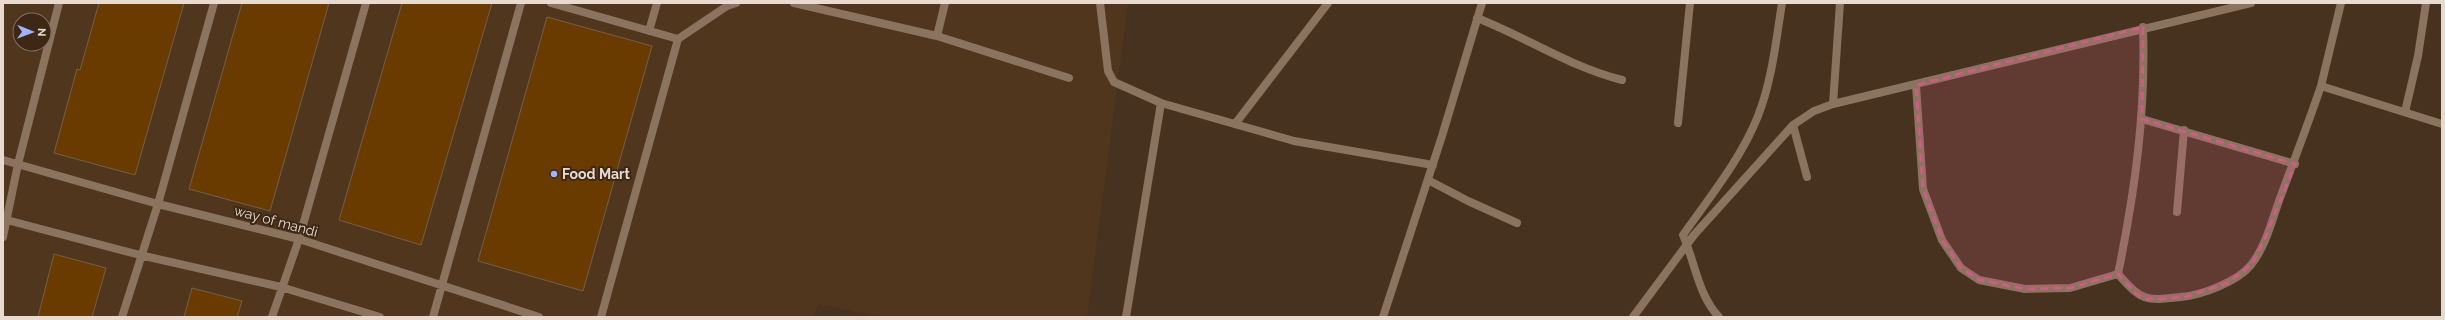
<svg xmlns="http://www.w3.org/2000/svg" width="2445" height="320" font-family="Raleway,sans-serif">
	<rect width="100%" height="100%" fill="#47321f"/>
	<path fill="#50361d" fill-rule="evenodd" d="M 3,3 L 1128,3 L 1087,317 L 882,317 L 818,304 L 814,317 L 3,317 ZM 20,20 L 44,20 L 44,44 L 20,44 Z"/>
	<path fill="#6a3b00" stroke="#755e49" d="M 99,3 L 184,3 L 135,175 L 54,153 L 77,69 L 80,70 Z
		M 242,3 L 329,3 L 270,211 L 189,189 Z
		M 402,3 L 492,3 L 421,245 L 339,220 Z
		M 547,17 L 652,46 L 583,291 L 478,261 Z
		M 54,254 L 106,268 L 92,317 L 38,317 Z
		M 192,288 L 242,301 L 237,317 L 184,317 Z"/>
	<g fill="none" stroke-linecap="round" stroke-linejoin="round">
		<path stroke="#8b745f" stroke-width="8" d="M 551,3 L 678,39 L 601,317
			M 794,3 L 937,36 L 1069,78
			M 649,31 L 657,3
			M 937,36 L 945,3
			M 678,39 L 727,6 L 736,3
			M 3,160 L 158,204 L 299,239 L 539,317
			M 3,219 L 140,255 L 281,287 L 380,317
			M 3,237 L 18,164 L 59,3
			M 122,317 L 158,204 L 214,3
			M 272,317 L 299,239 L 366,3
			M 433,317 L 521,3"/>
		<path stroke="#8b745f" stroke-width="8" d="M 1100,3 L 1108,71 L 1114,82 L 1161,103
			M 2341,3 L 2321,86 L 2442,124
			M 1477,18 C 1526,37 1570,67 1622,80
			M 2143,27 C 2146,112 2135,191 2118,274 C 2142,301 2144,301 2181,297 C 2202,295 2237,282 2251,265 C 2266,246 2272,220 2280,198 C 2294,161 2308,124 2321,86
			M 1916,85 L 1923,189 L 1942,240 L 1961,268 L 1979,280 L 2025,289 L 2070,288 L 2118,274
			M 1833,104 L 1840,3
			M 2405,112 L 2418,56 L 2426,3
			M 2142,119 L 2295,164
			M 1678,123 L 1690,3
			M 1235,124 L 1328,3
			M 1793,125 L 1807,177
			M 1428,180 L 1468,201 L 1517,223
			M 2177,212 L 2184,130
			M 1126,317 L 1161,103 L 1294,141 L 1433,165
			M 1383,317 L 1442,136 L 1482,3
			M 1633,317 L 1694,235 L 1793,125 L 1814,111 L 1833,104 L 2251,3
			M 1719,317 C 1698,295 1695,262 1683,235 C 1709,198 1741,159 1758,116 C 1772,80 1776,41 1782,3"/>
	</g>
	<path fill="#cf5c84" fill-opacity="0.2" stroke="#cf5c84" stroke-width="3" stroke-dasharray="8 5" stroke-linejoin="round" d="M 2143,27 L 2142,119 L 2295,164 L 2264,241 L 2252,264 L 2228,283 L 2186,297 L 2159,299 L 2146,299 L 2136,294 L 2118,274 L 2070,288 L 2025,289 L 1979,280 L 1961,268 L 1942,240 L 1923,189 L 1916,85 Z"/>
	<circle fill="#a1b3fd" stroke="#3c2815" stroke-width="1.5" cx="554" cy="174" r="4"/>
	<g text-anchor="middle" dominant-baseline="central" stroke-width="4" stroke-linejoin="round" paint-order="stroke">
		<g font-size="14" font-weight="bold" fill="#e8dacf" stroke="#3c2815" text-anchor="start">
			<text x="562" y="174">Food Mart</text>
		</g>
		<g font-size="14" fill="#e8dacf" stroke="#3c2815">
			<text transform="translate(276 221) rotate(15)">way of mandi</text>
		</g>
	</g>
	<rect width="2445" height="320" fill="none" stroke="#e8dacf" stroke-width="8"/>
	<g transform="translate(32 32) rotate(91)"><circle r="19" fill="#3c2815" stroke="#816f5f"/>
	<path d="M0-3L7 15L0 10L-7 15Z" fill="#a1b3fd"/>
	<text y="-6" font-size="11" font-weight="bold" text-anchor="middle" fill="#e8dacf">N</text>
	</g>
</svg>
